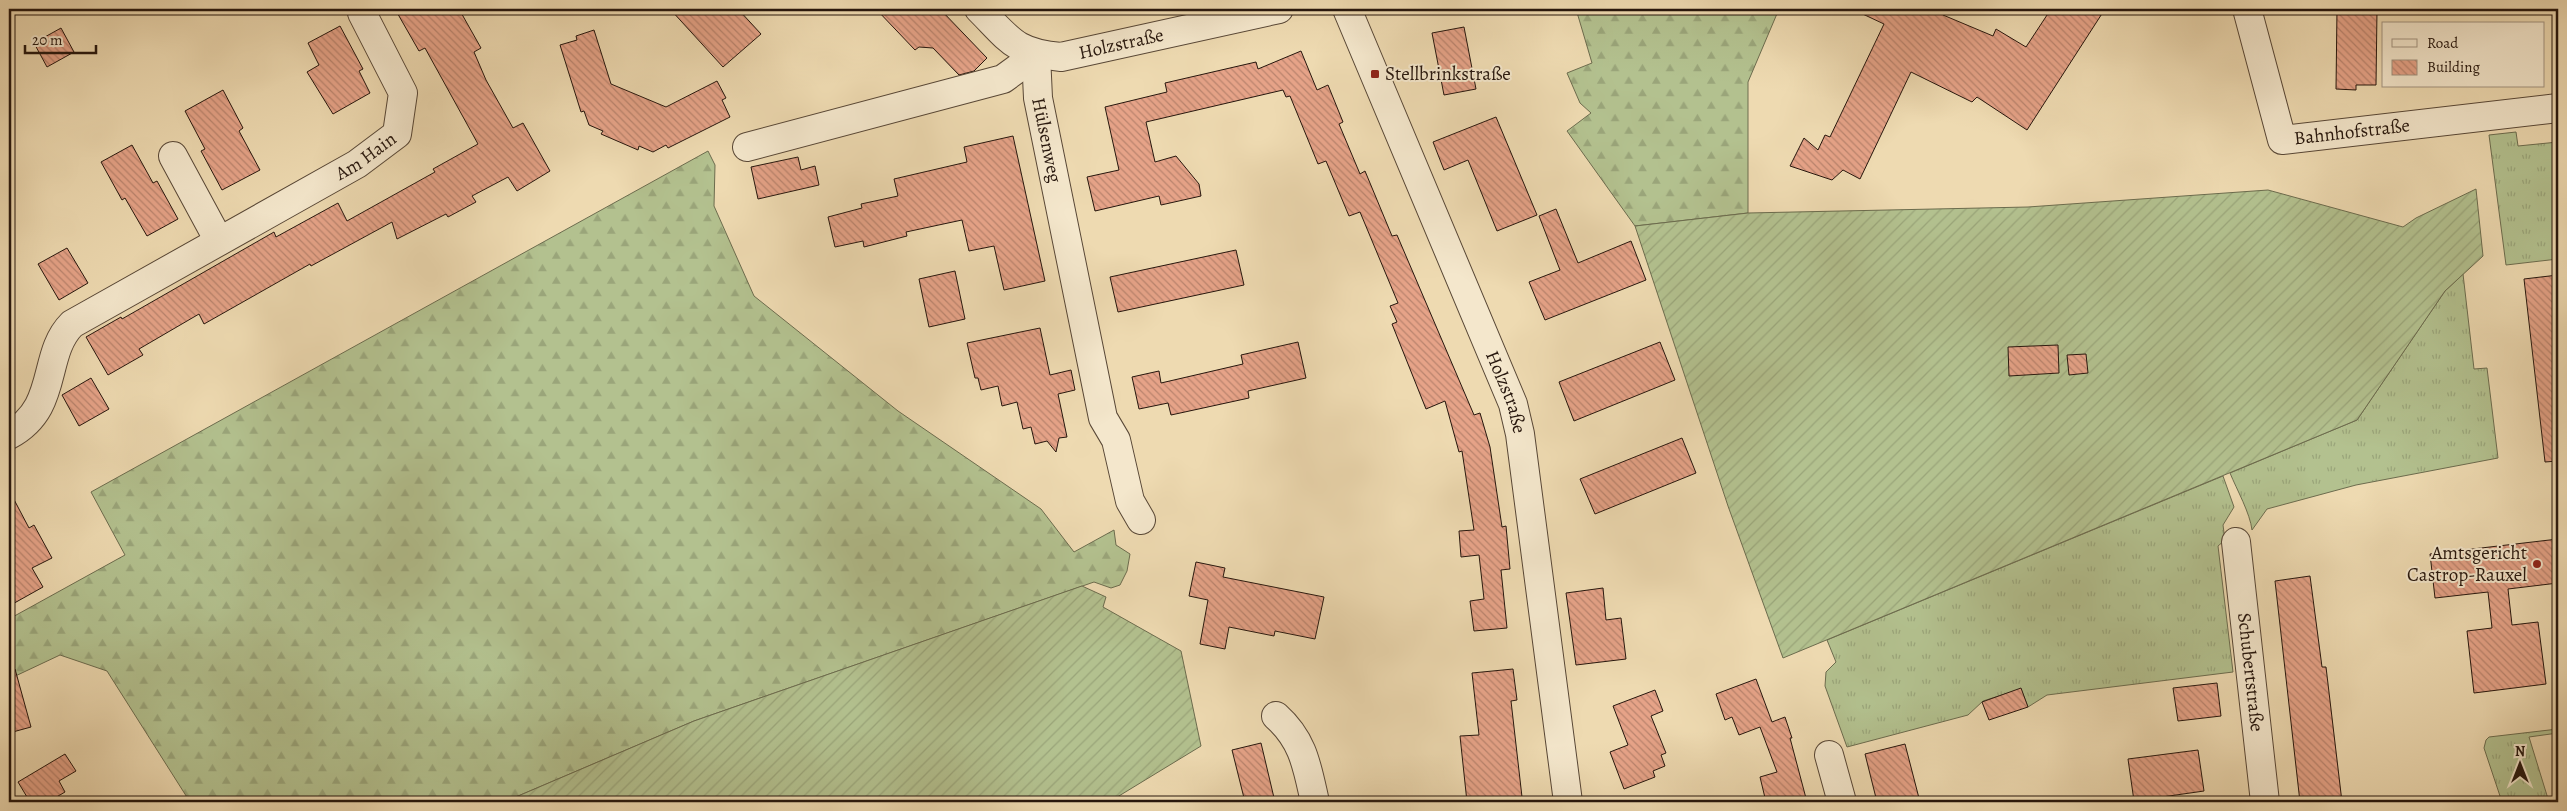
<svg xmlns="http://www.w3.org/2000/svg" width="2567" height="811" font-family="Alegreya,serif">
	<defs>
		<pattern id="grass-tufts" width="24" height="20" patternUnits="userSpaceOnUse" patternTransform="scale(1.25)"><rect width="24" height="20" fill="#b3c18f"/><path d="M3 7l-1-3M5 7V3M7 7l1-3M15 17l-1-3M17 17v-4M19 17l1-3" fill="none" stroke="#9aa57a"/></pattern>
		<pattern id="forest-firs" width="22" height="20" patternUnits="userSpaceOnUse" patternTransform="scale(1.25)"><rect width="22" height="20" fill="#b3c18f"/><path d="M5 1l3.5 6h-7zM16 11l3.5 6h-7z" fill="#9aa57a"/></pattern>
		<pattern id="garden-furrows" width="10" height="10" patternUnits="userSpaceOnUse" patternTransform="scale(1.25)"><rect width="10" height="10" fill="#b3c18f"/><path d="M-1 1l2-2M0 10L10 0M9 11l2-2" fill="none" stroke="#9aa57a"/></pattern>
		<pattern id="building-back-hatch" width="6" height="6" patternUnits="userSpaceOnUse" patternTransform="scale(1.25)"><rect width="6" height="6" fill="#e6a388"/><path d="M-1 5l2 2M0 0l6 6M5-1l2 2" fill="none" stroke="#ba846e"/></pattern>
	</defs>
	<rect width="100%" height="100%" fill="#eedab1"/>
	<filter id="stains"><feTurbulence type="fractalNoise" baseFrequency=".004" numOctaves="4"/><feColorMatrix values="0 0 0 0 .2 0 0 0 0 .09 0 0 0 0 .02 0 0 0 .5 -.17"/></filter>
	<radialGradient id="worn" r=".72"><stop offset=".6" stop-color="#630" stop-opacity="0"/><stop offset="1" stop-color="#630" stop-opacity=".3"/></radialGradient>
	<path fill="url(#grass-tufts)" stroke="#6c6c4e" d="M 2516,132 L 2518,146 L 2558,142 L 2558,259 L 2506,265 L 2489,135 Z
		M 2463,274 L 2474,369 L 2487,368 L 2498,458 L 2356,485 L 2267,509 L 2252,530 C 2250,513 2237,490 2230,473 L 2357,420 L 2445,291 Z
		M 2223,476 L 2234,507 L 2223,525 L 2225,540 L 2218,546 L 2233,672 L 2047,695 L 2028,707 L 2021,689 L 1983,701 L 1968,715 L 1847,747 L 1825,686 L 1826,672 L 1836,662 L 1827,640 Z
		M 2558,729 L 2558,733 L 2529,737 L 2549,802 L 2502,802 L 2484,748 L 2486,740 L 2489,737 Z"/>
	<path fill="url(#forest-firs)" stroke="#6c6c4e" d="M 1576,9 L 1779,9 L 1748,82 L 1748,213 L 1635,226 L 1567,131 L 1591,113 L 1580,103 L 1567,73 L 1592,63 Z
		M 708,151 L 715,165 L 714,206 L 754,296 L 898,411 L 1041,509 L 1074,552 L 1114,530 L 1116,545 L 1130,554 L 1127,571 L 1120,585 L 1111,588 L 1094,582 L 694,721 L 504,802 L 190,802 L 107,671 L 60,655 L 9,679 L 9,619 L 125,555 L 91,492 Z"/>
	<path fill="url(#garden-furrows)" stroke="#6c6c4e" d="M 2476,189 L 2483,256 L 2445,291 L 2357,420 L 1783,658 L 1728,506 L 1635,226 L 1748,213 L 2028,207 L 2268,190 L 2403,227 L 2416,218 Z
		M 1082,586 L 1106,597 L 1103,607 L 1181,651 L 1201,746 L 1109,802 L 504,802 L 694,721 Z"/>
	<path fill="url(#building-back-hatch)" stroke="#26160d" d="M 395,9 L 459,9 L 481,48 L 474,52 L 486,80 L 513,128 L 523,123 L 550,171 L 517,191 L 508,177 L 472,196 L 476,202 L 448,217 L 446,214 L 397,239 L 392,222 L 311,266 L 310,264 L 204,324 L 199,314 L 139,349 L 143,355 L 108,375 L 86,337 L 121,317 L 122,319 L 274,232 L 276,237 L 338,203 L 347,221 L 435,172 L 433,169 L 478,144 L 425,48 L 419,51 Z
		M 670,9 L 738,9 L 761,34 L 723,67 Z
		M 876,9 L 940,9 L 987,58 L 974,71 L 959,75 L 933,48 L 919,47 L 915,50 Z
		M 1852,9 L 1946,9 L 1943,15 L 1993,36 L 1996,29 L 2026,47 L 2051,9 L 2105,9 L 2027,130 L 1977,97 L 1972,102 L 1911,72 L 1860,179 L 1843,170 L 1832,180 L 1790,166 L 1804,138 L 1818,150 L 1825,135 L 1830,137 L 1884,24 Z
		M 2337,9 L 2377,10 L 2376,85 L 2356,85 L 2356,90 L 2336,89 Z
		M 340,26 L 363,69 L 359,71 L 370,93 L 333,114 L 307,72 L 319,65 L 308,43 Z
		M 1464,27 L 1476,89 L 1444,95 L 1432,33 Z
		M 61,28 L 74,52 L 47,67 L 34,43 Z
		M 594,30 L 611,84 L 666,107 L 717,81 L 726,98 L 722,100 L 730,117 L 668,148 L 666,145 L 653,152 L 639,146 L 638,150 L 601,134 L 603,131 L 589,125 L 584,111 L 581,112 L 560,45 L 577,40 L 576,36 Z
		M 1301,51 L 1317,90 L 1328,85 L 1343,122 L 1339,124 L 1360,174 L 1365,171 L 1392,236 L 1397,235 L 1474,415 L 1480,413 L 1490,447 L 1502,527 L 1506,526 L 1510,569 L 1501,570 L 1507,628 L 1474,631 L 1470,601 L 1484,599 L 1479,555 L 1461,557 L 1459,531 L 1474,530 L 1462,451 L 1459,452 L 1445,401 L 1426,409 L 1392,324 L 1397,322 L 1390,306 L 1398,303 L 1360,212 L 1349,216 L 1326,161 L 1318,164 L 1290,96 L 1286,97 L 1283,90 L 1146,122 L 1155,162 L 1176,156 L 1199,184 L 1201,196 L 1161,205 L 1159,196 L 1095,211 L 1087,177 L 1119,170 L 1105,107 L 1167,92 L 1165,83 L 1256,62 L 1258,69 Z
		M 223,90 L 243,128 L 239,131 L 260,170 L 222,190 L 201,151 L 205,149 L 185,111 Z
		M 1496,117 L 1537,215 L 1497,231 L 1468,160 L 1444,170 L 1433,142 Z
		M 1013,136 L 1045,281 L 1004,290 L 994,246 L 969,251 L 962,220 L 906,232 L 907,236 L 864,247 L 863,241 L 835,247 L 828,217 L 862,208 L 861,204 L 898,196 L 894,179 L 967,162 L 964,147 Z
		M 132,145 L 153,183 L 157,181 L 178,219 L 147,236 L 125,198 L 122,200 L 101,162 Z
		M 798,157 L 801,170 L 815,166 L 819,185 L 758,199 L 751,167 Z
		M 1556,209 L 1578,263 L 1631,241 L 1646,280 L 1545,320 L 1529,282 L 1560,270 L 1539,216 Z
		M 67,248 L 88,283 L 59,300 L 38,264 Z
		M 1236,250 L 1244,285 L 1118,312 L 1110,277 Z
		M 955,271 L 965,319 L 929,327 L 919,279 Z
		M 2558,275 L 2558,461 L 2545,462 L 2524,279 Z
		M 1040,328 L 1050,375 L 1071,370 L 1075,390 L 1058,394 L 1067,437 L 1059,438 L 1056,452 L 1047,441 L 1035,444 L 1031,427 L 1023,429 L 1017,402 L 1002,406 L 998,386 L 981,390 L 978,378 L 975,378 L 967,343 Z
		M 1298,342 L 1306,378 L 1248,391 L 1249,398 L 1171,415 L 1168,403 L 1139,409 L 1132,377 L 1159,371 L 1161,383 L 1243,364 L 1241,355 Z
		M 1660,342 L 1675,380 L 1574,421 L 1559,382 Z
		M 2058,345 L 2059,373 L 2009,376 L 2008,347 Z
		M 2086,354 L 2088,373 L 2069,375 L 2067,355 Z
		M 91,378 L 109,409 L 79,426 L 62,395 Z
		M 1682,438 L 1696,473 L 1595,514 L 1580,479 Z
		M 9,490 L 29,528 L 34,525 L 52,558 L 32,568 L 43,587 L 9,606 Z
		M 2558,539 L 2558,583 L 2508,589 L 2512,625 L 2538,622 L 2546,684 L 2474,693 L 2467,631 L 2492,628 L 2488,592 L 2435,598 L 2430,554 Z
		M 1196,562 L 1225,568 L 1223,577 L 1324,597 L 1315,639 L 1275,631 L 1274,636 L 1229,627 L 1225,649 L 1200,644 L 1208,600 L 1189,596 Z
		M 2310,576 L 2322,667 L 2326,667 L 2342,802 L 2300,802 L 2275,581 Z
		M 1603,588 L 1606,620 L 1621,618 L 1626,659 L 1576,665 L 1566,593 Z
		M 15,669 L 31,727 L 9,733 L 9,670 Z
		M 1513,669 L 1517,700 L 1511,701 L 1522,797 L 1467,802 L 1460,736 L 1479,735 L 1472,673 Z
		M 1756,679 L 1772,722 L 1785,717 L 1792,738 L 1790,738 L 1807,802 L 1766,802 L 1760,777 L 1777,772 L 1760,727 L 1739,735 L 1732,717 L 1725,720 L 1716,694 Z
		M 2217,683 L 2221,716 L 2178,721 L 2173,688 Z
		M 2021,688 L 2028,707 L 1989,720 L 1982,702 Z
		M 1655,690 L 1663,711 L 1651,716 L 1666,753 L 1661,755 L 1665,766 L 1653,771 L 1655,777 L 1624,789 L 1610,752 L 1628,745 L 1613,706 Z
		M 1261,743 L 1275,802 L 1245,802 L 1232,750 Z
		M 1905,744 L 1920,802 L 1877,802 L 1865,754 Z
		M 2198,750 L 2204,791 L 2134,801 L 2128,759 Z
		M 65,754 L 76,771 L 59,781 L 65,792 L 48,802 L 30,802 L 18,782 Z"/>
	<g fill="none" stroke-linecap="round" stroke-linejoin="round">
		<defs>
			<g id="minor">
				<path id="s1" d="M 979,9 C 1010,40 1015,53 1061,57 L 1279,9"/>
				<path id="s2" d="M 1347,9 L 1513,404 L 1520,434 L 1568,802"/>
				<path id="s3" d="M 2247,9 L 2282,140 L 2558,108"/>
				<path id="s4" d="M 1036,55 L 1038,98 L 1103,418 L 1116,440 L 1130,501 L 1141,520"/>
				<path d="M 747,147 L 1003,79 L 1036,55"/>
				<path d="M 173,156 L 219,241"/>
				<path id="s5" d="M 9,435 C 60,408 41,355 72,324 L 357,164 L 397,134 L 403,93 L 362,13"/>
				<path id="s6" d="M 2236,542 L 2265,802"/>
				<path d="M 1276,716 C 1304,741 1307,767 1315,802"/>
				<path d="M 1829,755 L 1842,802"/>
			</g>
		</defs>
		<use href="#minor" stroke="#584736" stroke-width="30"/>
		<use href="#minor" stroke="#f4e7cc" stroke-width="28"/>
	</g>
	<g fill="#8f2418" stroke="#f4e7cc" stroke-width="2">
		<rect x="1370" y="69" width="10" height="10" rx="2.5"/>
		<circle cx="2537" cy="564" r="5"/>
	</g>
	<g text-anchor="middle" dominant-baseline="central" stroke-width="4" stroke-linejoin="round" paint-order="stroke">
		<g font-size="19" fill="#26160d" stroke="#f4e7cc">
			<text stroke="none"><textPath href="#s1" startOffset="160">Holzstraße</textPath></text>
			<text stroke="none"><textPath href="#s3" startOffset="206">Bahnhofstraße</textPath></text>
			<text stroke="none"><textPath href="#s4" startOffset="86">Hülsenweg</textPath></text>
			<text stroke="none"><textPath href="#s5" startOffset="470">Am Hain</textPath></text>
			<text stroke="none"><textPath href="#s2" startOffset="415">Holzstraße</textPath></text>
			<text stroke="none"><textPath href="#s6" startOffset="131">Schubertstraße</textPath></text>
		</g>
		<g font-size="19" fill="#26160d" stroke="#f4e7cc" text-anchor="start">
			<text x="1385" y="74">Stellbrinkstraße</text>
			<text x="2527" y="553" text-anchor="end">Amtsgericht<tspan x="2527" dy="22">Castrop-Rauxel</tspan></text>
		</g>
	</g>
	<rect width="2567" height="811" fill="none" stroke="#eedab1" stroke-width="30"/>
	<rect x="10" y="10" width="2547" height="791" fill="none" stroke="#26160d" stroke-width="2.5"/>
	<rect x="15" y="15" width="2537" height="781" fill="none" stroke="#26160d"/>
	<rect x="2382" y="22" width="162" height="65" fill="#f4e7cc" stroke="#a29380"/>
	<rect x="2392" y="39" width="25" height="8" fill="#f4e7cc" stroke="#a29380"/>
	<text x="2427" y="48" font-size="15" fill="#26160d">Road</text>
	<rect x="2392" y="60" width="25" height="15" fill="url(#building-back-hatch)" stroke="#a29380"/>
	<text x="2427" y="72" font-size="15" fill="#26160d">Building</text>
	<g transform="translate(2520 764)" stroke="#f4e7cc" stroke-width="4" paint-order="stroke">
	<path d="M0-4L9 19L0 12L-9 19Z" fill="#26160d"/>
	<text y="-8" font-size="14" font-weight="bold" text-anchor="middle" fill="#26160d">N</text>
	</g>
	<path d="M25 45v8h71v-8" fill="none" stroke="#26160d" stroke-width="2.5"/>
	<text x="32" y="45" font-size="15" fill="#26160d" stroke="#f4e7cc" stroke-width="4" paint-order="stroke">20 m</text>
	<rect width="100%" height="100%" filter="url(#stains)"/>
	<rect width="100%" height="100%" fill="url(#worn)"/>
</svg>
